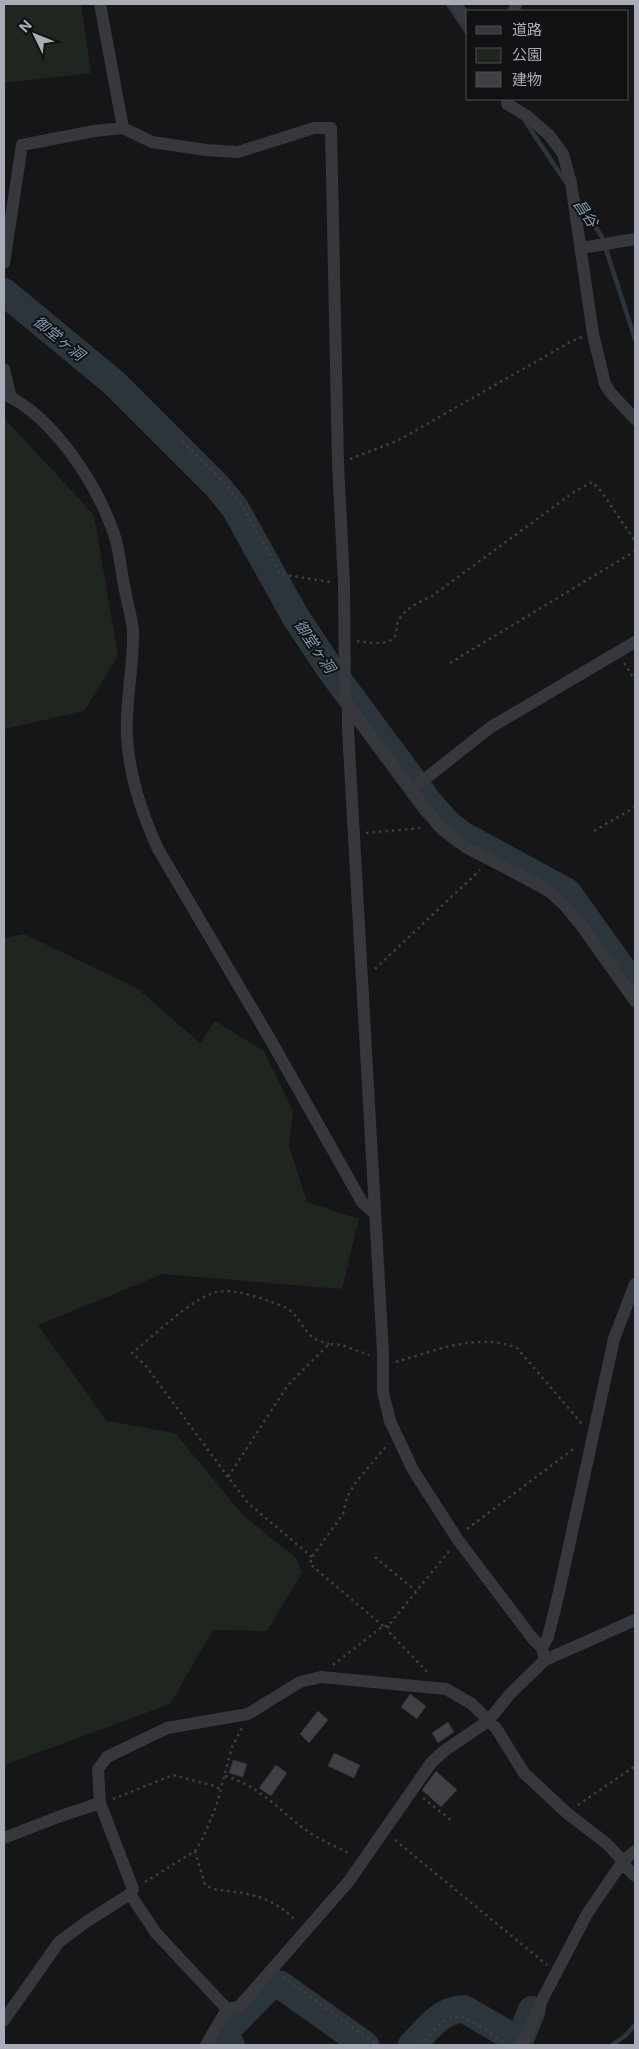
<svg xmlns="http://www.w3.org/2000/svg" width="639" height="2049" font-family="Inter,'Noto Sans JP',sans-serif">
	<rect width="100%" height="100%" fill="#161618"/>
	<path fill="#1e261f" d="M 4,4 L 81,4 L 91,73 L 4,83 Z
		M 4,418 L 94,515 L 118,656 L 84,711 L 4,729 Z
		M 24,934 L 137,988 L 200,1043 L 215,1021 L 264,1051 L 293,1111 L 289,1146 L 307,1202 L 359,1219 L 342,1289 L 163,1274 L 38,1325 L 107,1421 L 175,1433 L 243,1515 L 296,1558 L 302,1573 L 267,1631 L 213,1630 L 170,1704 L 4,1765 L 4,938 Z"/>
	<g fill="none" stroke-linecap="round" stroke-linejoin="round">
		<path stroke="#2c353c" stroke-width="4.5" d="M 448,4 L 468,34
			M 525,121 L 565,181
			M 578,200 L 602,237 L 635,339
			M 612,2045 L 625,2036 L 635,2025"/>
		<path stroke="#2c353c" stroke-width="28" d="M 4,292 L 113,382 L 218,487 L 235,508 L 295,616 L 330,669 L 430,804 L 448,824 L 462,835 L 567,892 L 635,987
			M 231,2045 L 221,2036 L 272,1984 L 279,1984 L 365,2045
			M 412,2045 C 427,2030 441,2009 464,2009 L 519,2041 L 532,2010"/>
	</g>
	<path fill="#404145" stroke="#303034" d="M 410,1694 L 426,1706 L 417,1719 L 401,1707 Z
		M 318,1711 L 328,1720 L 309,1743 L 300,1734 Z
		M 448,1722 L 454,1732 L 438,1743 L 432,1733 Z
		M 334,1753 L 360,1765 L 354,1778 L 328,1766 Z
		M 233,1760 L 247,1764 L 243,1777 L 229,1773 Z
		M 276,1765 L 287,1773 L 271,1796 L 259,1788 Z
		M 436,1771 L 457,1790 L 441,1807 L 422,1790 Z"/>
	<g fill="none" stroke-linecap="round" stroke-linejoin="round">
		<path stroke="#3d3f44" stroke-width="2.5" stroke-dasharray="2.5 4" stroke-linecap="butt" d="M 182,441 C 201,460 222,478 238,500 C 254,524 267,549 280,574 L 330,582
			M 350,459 L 399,440 L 572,341 L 582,337
			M 357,641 C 367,642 389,647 395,636 C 398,631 395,624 400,618 C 407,607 420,602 432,596 L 574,492 L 592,482 L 601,491 L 635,541
			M 450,663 L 635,551
			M 624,663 L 635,680
			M 594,831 L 635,807
			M 366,833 L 422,828
			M 375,969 L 480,870
			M 396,1362 C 434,1351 478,1332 517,1348 L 582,1424
			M 228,1477 L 146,1366 L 132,1353 C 153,1337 197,1292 223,1291 C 239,1290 272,1301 286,1308 C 297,1314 301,1325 309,1334 C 314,1340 322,1342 329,1344
			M 467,1529 L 576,1447
			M 312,1557 L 248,1503 L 228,1477 L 288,1385 L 329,1344 L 342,1345 L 369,1355
			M 375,1557 L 416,1591
			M 383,1626 L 310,1564 L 312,1557 L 343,1514 L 347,1497 L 356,1482 L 388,1444
			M 388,1626 L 390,1633 L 428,1673
			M 333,1665 L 383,1626 L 388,1626 L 450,1550
			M 225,1776 C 263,1787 279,1812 309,1832 C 322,1841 337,1847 351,1854
			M 423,1798 L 451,1820
			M 113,1799 L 173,1775 L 215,1786 L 221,1790
			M 578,1805 L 635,1766
			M 395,1840 L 547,1965
			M 195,1851 L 205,1885 L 213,1889 C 247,1893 271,1895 296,1921
			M 145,1882 L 195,1851 L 203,1838 L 216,1807 L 232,1747 L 242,1728
			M 283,1977 L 377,2045
			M 421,2045 C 429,2036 438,2024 449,2018 C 463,2010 495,2037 507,2045"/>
		<path stroke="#37383d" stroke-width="12" d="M 100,4 L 123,128
			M 456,4 L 468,22
			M 514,11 L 516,4
			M 507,99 L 507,104 L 527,116 L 549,135 L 563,154 L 571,183 L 593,334 L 605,384 L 610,392 L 635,419
			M 581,248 L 635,239
			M 4,263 L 22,145 L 94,131 L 123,128 L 152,142 L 206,150 L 238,152 L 314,128 L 331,128 L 338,463 L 344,584 L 345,699 L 361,723 L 438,825 L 467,848 L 547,889 L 565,906 L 585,930 L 635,1001
			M 4,369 L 11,398
			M 4,394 C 53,416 97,484 114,534 C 120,552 121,572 125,590 C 127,603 132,617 133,631 C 134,666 125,702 127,737 C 129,776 142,814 158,849 L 270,1039 L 362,1202 L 375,1214
			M 348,703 L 348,730 L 383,1353 L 383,1392 L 390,1421 L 413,1470 L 458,1540 L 533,1639 L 542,1648 L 545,1660
			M 411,790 L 491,727 L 635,642
			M 542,1648 L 548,1637 L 559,1592 L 614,1339 L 635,1284
			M 4,1838 L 58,1817 L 100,1803
			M 623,1864 L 635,1876
			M 130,1894 L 156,1933 L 227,2009
			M 4,2020 L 59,1942 L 86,1922 L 130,1894 L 133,1889 L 100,1803 L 98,1769 L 107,1757 L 167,1728 L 248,1714 L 300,1682 L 321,1677 L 446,1689 L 472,1704 L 496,1728 L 524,1773 L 568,1814 L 606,1843 L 623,1861
			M 206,2045 L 227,2009 L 239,2007 L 349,1881 L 431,1763 L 444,1751 L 488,1721 L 510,1694 L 545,1660 L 635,1620
			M 520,2045 L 526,2037 L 543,1998 L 587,1914 L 623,1861 L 635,1851"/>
	</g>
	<g text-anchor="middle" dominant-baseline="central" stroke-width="4" stroke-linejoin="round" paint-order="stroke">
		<g font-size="15" font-style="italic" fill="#7f9bb3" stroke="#111113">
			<text transform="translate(586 213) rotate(56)">昌谷</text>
			<text transform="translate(59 338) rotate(39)">御堂ヶ洞</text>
			<text transform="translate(315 646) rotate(56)">御堂ヶ洞</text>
		</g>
	</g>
	<rect width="639" height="2049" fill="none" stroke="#a8adb8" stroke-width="10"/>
	<rect x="466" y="10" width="162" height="90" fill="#111113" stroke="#4d4f55"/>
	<rect x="476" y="26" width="25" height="8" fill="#37383d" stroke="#4d4f55"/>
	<text x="512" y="35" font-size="15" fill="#a8adb8">道路</text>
	<rect x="476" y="48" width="25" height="15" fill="#1e261f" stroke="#4d4f55"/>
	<text x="512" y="60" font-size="15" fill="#a8adb8">公園</text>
	<rect x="476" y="72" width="25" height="15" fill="#404145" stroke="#4d4f55"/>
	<text x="512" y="85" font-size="15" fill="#a8adb8">建物</text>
	<g transform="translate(35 35) rotate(313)" stroke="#111113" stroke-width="4" paint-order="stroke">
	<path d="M0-4L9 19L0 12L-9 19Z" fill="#a8adb8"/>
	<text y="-8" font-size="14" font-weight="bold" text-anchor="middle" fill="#a8adb8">N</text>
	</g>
</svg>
